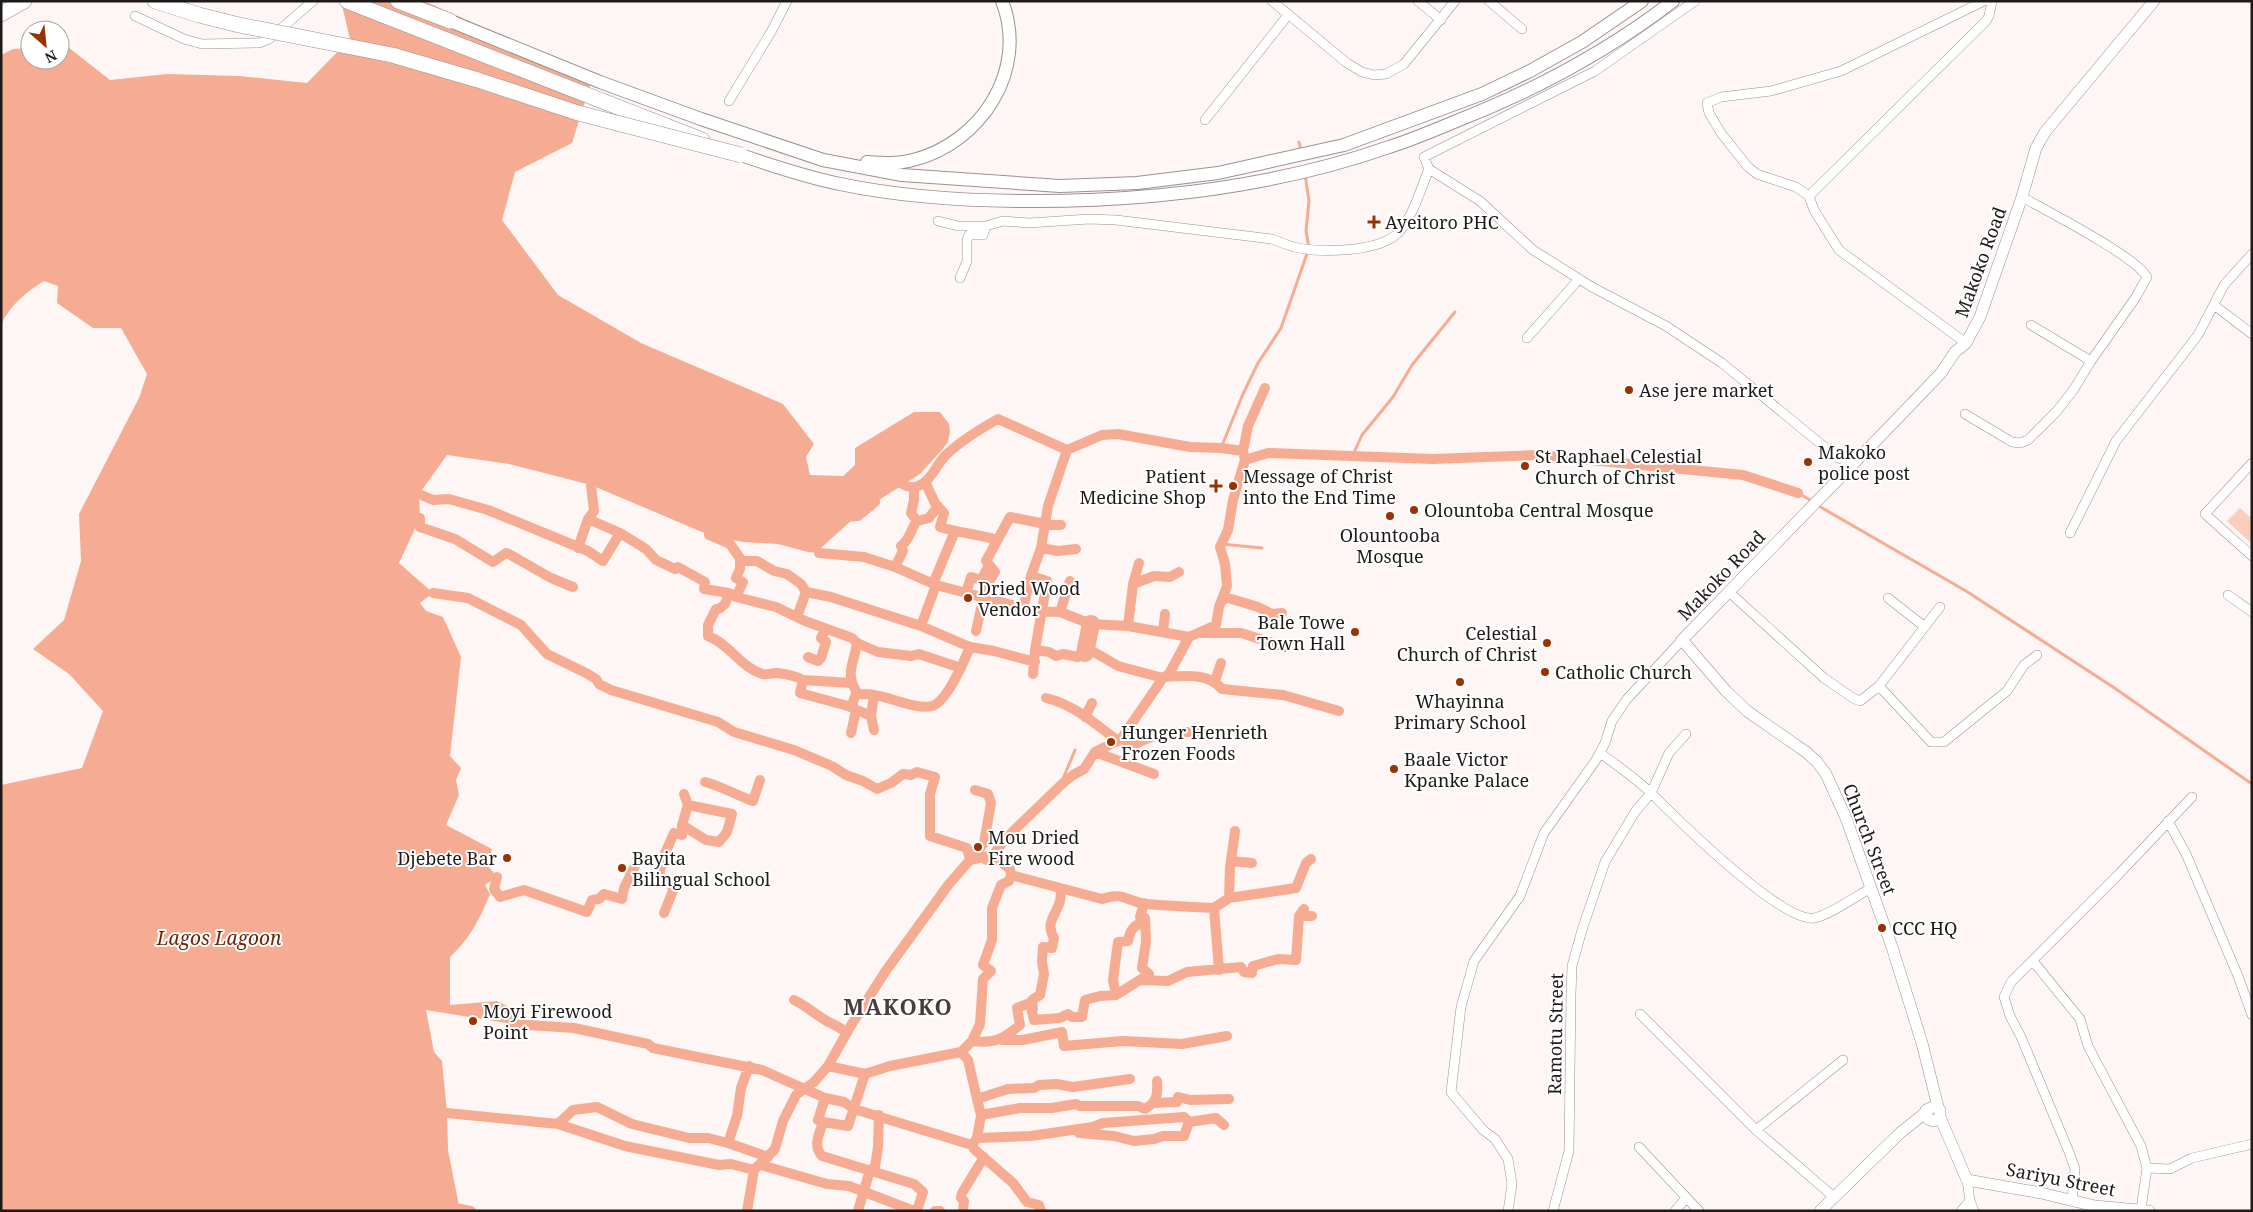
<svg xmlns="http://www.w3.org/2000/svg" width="2253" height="1212" font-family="'Noto Serif',serif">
	<rect width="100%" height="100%" fill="#fef6f4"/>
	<path fill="#fbcdbd" d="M 2240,508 L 2252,519 L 2252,544 L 2227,521 Z"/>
	<path fill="#f6ac93" d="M 341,1 L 424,1 L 593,76 L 572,143 L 515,172 L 502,220 L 558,295 L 641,343 L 783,404 L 814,444 L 806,457 L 810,475 L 843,476 L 855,465 L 855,448 L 914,412 L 940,412 L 949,424 L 950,432 L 948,442 L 941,451 L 920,474 L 863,510 L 822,547 L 819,553 L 808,552 L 778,544 L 743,542 L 709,535 L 591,485 L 509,464 L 447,455 L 419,494 L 420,518 L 399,563 L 433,593 L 420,603 L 426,611 L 443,617 L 461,657 L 450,756 L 461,768 L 456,780 L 459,795 L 446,825 L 492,849 L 488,866 L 497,877 L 485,885 L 490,894 C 481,917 469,940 450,957 L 450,1005 L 497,1001 L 515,1010 L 513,1024 L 426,1010 L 434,1052 L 442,1061 L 447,1113 L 448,1150 L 460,1211 L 1,1211 L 1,785 L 82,768 L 103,711 L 69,674 L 33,649 L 64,620 L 81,561 L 79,514 L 139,398 L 147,374 L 121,328 L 93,328 L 57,303 L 58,286 L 44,281 C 26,292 10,305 1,325 L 1,55 L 13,49 L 30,48 L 30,60 L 60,60 L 60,48 L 68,47 L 110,80 L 167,74 L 239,76 L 307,83 L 350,39 Z"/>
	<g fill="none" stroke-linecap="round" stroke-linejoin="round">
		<path stroke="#f6ac93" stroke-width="3" d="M 1299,142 L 1301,151
			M 1221,448 L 1243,394 L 1258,363 L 1281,328 L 1309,248 L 1306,231 L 1309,201 L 1305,174
			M 1352,457 L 1362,435 L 1393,397 L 1412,365 L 1455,312
			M 1798,493 L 1812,501
			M 1817,505 L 1966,591 L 2113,687 L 2252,784
			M 1221,544 L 1262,548
			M 1060,786 L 1075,750"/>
		<path stroke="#f6ac93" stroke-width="10" d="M 1243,451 L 1248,426 L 1265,388
			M 894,477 C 900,483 909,490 918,486 C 932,481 936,464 947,454 C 962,440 980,429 998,419 L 1067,450 L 1102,435 L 1118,434 L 1190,447 L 1221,448 L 1243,451 L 1245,460 L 1268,453 L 1433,459 L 1539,455 L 1743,475 L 1798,493
			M 925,482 L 935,503 L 944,513 L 940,527 C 959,533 978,534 997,540
			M 419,494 L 433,500 L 449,499 L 488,510 L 588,551 L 603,561 L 620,533
			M 844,517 L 858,516 L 875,502 L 873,495
			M 420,518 L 420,527 L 455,539 L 493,562 L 506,553 L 509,554 L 551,578 L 573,587
			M 588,519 L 620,533 L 646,549 L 656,560 L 675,569 L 678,567 L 705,582 L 704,589 L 729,593 L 736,597 L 776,607 L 805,621 L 852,638 L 857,643 L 878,652 L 911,656 L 919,654 L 961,668
			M 917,521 L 929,518 L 938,506
			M 709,535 L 730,544 L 742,561 L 757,561 L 774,571 L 787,574 L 801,584 L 806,592 L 831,597 L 921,626 L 970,647 L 994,651 L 1035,662
			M 578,548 L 588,519 L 594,511 L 591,485
			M 1041,548 L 1058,551 L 1076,549
			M 819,553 L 864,557 L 895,567 L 936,585 L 1023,608 L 1030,611 L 1060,612 L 1091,624 L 1128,626 L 1189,637
			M 895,567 L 903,551 L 901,546 C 910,540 910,530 917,521 L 911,513 L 914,500 L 914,487
			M 1031,576 L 1047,581 L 1035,650
			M 933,584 L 955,531
			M 1133,584 L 1139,563
			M 433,593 L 468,598 L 521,625 L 547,654 L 586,673 L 596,679 L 599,684 L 611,690 L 718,722 L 734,732 L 794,750 L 832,766 L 846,775 L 863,781 L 877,789 L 891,783 L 903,774 L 911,775 L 917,772 L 935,777 L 930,794 L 930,836 L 967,848 L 970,860
			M 729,593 L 725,604 L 719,609 L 716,609 L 708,625 L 708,636 C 728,643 741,667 762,674 C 766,675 772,673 777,673 C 786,674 796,676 803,680 L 851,683
			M 966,593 L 971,577 L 981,580 L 989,565
			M 736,597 L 743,582 L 736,578 L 740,569 L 740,559
			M 1220,604 L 1225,597 L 1258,607 L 1272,614 L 1282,613
			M 1023,608 L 1031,576 L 1041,548 L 1048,506 L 1067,450
			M 1060,612 L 1070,581
			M 797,617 L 806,592
			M 921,626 L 936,585
			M 1128,626 L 1133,584 L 1154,576 L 1170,577 L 1179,572
			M 976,631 L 986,586 L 995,572 L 986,561 L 1010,517 L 1050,525 L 1061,525
			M 1163,632 L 1165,614
			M 1202,633 L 1241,633 L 1285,647
			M 808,657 L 818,661 L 821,658 L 826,642 L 821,638 L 826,629
			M 1033,674 L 1035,650 L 1049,652 L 1056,656 L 1063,654 L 1078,657 L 1085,653 L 1094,652 L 1118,666 L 1163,678
			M 1163,677 C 1184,676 1208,672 1222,689 L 1283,695 L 1339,711
			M 803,680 L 800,693 L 848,706 L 871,716
			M 1215,681 L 1221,663
			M 858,694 C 864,694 869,694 874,695 C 890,697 917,710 932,706 C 947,702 964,661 970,647
			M 874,695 L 871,716 L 874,730
			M 1046,698 C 1075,705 1095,724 1118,741
			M 1085,717 L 1092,703
			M 851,733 L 855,715 L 856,710 L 852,705 L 855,696 L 858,694 C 844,673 854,665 857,643
			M 1121,739 L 1136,744 C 1155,733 1189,728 1210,736
			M 1095,752 L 1154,774
			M 705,782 C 721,786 736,795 753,801 L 760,780
			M 682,825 L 688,805
			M 970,860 L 984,843 L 991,803 L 988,794 L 975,790
			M 986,860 L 996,859 L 1010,869 L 1011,875 L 1102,899 C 1124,891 1127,902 1147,904 C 1169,906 1191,907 1214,908 L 1219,970
			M 1231,861 L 1252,863
			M 497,877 L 494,889 L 500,897 L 524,890 L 587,912 L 592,900 L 599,899 L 604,894 L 622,899 L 624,888 L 635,866
			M 1229,898 L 1230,868 L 1235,831
			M 1214,908 L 1229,898 L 1296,888 L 1306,863 L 1311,859
			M 664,913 L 674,888 L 659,875 L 663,858 L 674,833 L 682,835 L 682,825 L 706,840 L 719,842 L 727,832 L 732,814 L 688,805 L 684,794
			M 1299,916 L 1312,916
			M 1140,980 L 1149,974 L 1142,968 L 1146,942 L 1145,918
			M 1116,995 L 1113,980 L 1118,942 L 1128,941 C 1130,931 1133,925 1143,923 L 1140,917 L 1144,903
			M 794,1000 C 805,1005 812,1012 822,1018 C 831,1024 839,1026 847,1033
			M 1033,1009 L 1032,1000 L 1040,995 L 1044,974 L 1042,962 L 1043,947 L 1052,948 L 1054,938 C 1042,918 1065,911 1060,888
			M 513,1024 L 574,1028 L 648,1044 L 653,1048 L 762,1070 L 825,1098 L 844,1102 L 854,1109 L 972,1145 L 974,1149 L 1013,1183 L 1027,1202 L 1039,1205 L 1041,1211
			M 1002,1040 L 1023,1040 L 1062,1032 L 1064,1046 L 1123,1041 L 1182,1044 L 1227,1036
			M 972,1041 L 980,1024 L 983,979 L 991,971 L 983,965 L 992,940 L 992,908 L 1001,885 L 1009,881 L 1011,875
			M 961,1052 L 968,1060 L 977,1099
			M 828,1066 L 865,1074 L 890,1066 L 961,1052 L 972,1041 C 995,1044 1003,1039 1020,1025 L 1017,1008 L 1030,1003 L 1034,1020 L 1060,1018 L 1068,1014 L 1072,1017 L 1082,1017 L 1085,1000 L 1100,996 L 1116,995 L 1140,980 L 1168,981 L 1187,972 L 1241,967 L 1244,972 L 1252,973 L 1253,966 L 1278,959 L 1296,960 L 1299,916 L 1304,909
			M 825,1098 L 818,1120 L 823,1122 C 820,1133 812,1145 822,1156 L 914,1184 L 923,1192 L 917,1211
			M 1154,1103 L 1177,1102 L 1178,1097 L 1190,1100 L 1229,1099
			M 447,1113 L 558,1124 L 625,1146 L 719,1165 L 731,1164 L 754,1170
			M 981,1115 L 977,1099 L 1008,1089 L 1034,1088 L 1039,1085 L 1056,1084 L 1073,1087 L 1130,1079
			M 823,1122 L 848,1126 L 865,1074
			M 558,1124 L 573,1110 L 597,1107 L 632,1124 L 689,1138 L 708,1138 L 728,1143 L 768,1157
			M 1079,1133 L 1114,1136 L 1134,1141 L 1154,1139 L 1163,1136 L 1184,1136 L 1189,1122
			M 977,1138 L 981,1115 L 1020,1108 L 1052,1108 L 1076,1104 L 1080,1106 L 1138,1106 L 1145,1109 C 1157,1102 1158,1095 1157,1081
			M 728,1143 L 737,1116 L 741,1088 L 749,1066
			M 972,1145 L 977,1138 L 1031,1136 L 1093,1127 L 1103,1123 L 1184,1117 L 1189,1122 L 1216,1118 L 1224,1125
			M 761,1165 L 827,1184 L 849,1186 L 914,1211
			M 460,1209 L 471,1211
			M 747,1211 L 754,1170 L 775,1149 L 783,1121 L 796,1095 L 814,1082 L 828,1066 L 850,1027 L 885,972 L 949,884 L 970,860 L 993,855 L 1007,837 L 1062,784 L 1073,775 L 1084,769 L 1095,752 L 1121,739 L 1163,678 L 1169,674 L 1189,637 L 1216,625 L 1219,607 L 1227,586 L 1225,564 L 1220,547 L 1228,530 L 1233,500 L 1245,460
			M 858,1211 L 870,1170 L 875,1167 L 878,1147 L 879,1115
			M 935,1211 L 940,1211
			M 963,1211 L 964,1201 L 961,1198 L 962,1193 L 984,1157"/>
		<path stroke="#f6ac93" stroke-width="18" d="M 1085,653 L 1091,624"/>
		<defs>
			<path id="street" d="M 1272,1 L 1347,63 L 1362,72 L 1374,75 L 1386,74 L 1404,64 L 1455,1
				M 1418,1 L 1441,20
				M 1489,1 L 1522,29
				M 1695,1 L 1595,71 L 1424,157 L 1429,169 L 1480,201 L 1533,250 L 1592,287 L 1666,326 L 1722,363 L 1838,458 L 1852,463
				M 135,16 L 184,39 L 202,44 L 259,43 L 269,39 L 313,1
				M 729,101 L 771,32 L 787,1
				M 1205,120 L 1288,15
				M 1809,196 L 1986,21 L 1989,16 L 1992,1
				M 938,221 L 958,226 L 986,226 L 1003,221 L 1029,223 L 1089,219 L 1116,220 L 1272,239 C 1279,242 1287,245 1294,247 C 1320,253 1381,253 1400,231 C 1414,214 1421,188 1429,169
				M 960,278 L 967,261 L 967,240 L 969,235 L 983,235 L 986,226
				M 2214,305 L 2252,334
				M 2031,325 L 2091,361
				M 1527,338 L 1579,279
				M 1966,343 L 1839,250 L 1814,210 L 1809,196 L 1796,187 L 1757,174 L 1748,167 L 1721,133 L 1709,113 L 1707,103 L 1721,97 L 1771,91 L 1841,71 L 1984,1
				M 1965,414 L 2012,442 L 2020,443 L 2028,440 L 2057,411 L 2074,389 L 2091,361 L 2136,297 L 2147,277 C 2135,256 2047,211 2022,197
				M 2252,463 L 2205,514 L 2252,556
				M 2070,533 L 2116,441 L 2198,335 L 2224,285 L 2252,254
				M 1729,592 L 1824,678 L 1853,698 L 1860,701 L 1879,686 L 1940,607
				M 2228,595 L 2252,612
				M 1888,598 L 1925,627
				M 1879,686 L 1931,742 L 1944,742 L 2007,691 L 2024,665 L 2037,655
				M 1600,753 C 1617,765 1635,778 1651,793 C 1676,818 1782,923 1814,918 C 1828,916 1858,895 1871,888
				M 2168,821 L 2186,854 L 2238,976 L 2252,1015
				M 2033,961 L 2080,1019 L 2088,1046 L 2141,1146 L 2147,1168 L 2141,1209
				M 1640,1014 L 1756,1130 L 1834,1197
				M 1756,1130 L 1843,1060
				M 1639,1147 L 1699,1211
				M 2147,1168 L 2170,1169 L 2192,1158 L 2252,1144
				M 1967,1180 L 1970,1201 L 1974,1211
				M 2072,1200 L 2075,1169 L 2069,1152 L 2021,1037 L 2010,1016 L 2004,997 L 2011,982 L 2118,875 L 2192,797
				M 1508,1211 L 1512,1184 L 1508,1159 L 1495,1139 L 1483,1130 L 1451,1092 L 1461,1007 L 1474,961 L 1520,896 L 1544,833 L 1596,760 L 1605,743 L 1612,721 L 1627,699 L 1682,640
				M 1553,1211 L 1569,1151 L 1571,994 L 1572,966 L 1582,930 L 1605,862 L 1635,812 L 1651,793 L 1669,753 L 1686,734
				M 1675,1211 L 1686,1198
				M 1961,1211 L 1970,1201"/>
			<path id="secondary" d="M 1938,1107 L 1922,1043 L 1892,947 L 1846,818 L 1826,774 L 1817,762 L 1806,752 L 1747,711 L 1726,691 L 1682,640 L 1895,421 L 1941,373 L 1955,352 L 1966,343 L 1980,317 L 2022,197 L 2036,148 L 2045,132 L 2154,1
				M 1940,1117 L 1934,1121 L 1928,1119 L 1926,1110 L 1935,1106 L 1940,1110 L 1940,1117 L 1967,1180 L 2041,1193 L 2095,1206 L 2149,1211
				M 1820,1211 L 1900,1133 L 1925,1113"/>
			<path id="primary" d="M 450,21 L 600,82 L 701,119 L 823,160 L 902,175 L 1060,186 L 1137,183 L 1218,173 L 1344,145 L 1482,94 L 1530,71 L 1582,42 L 1642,1
				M 741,155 C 773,166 806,177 840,184 C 902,197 967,201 1031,201 C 1151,201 1275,187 1389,147 C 1411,140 1432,131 1454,122 C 1531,92 1607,52 1673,1
				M 867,162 C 882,163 898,164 913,160 C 981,143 1029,70 1002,1"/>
			<path id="highway" d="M 155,1 L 199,15
				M 347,1 L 702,140
				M 398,1 L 450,21
				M 1,14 L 24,1"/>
		</defs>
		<use href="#street" stroke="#9b928f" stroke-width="10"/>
		<use href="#secondary" stroke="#9b928f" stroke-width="12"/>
		<use href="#primary" stroke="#9b928f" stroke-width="14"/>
		<use href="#highway" stroke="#9b928f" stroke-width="16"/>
		<use href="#street" stroke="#fff" stroke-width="9"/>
		<use href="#secondary" stroke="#fff" stroke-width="11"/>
		<use href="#primary" stroke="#fff" stroke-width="12"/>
		<use href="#highway" stroke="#fff" stroke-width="15"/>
		<defs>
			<path id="highway-bridge" d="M 199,15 L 239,25 L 392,55 L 478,80 L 578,113 L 741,155"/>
		</defs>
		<use href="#highway-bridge" stroke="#9b928f" stroke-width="16" stroke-linecap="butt"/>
		<use href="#highway-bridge" stroke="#fff" stroke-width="15"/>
	</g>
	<g fill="#973202" stroke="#fff" stroke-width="2">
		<path d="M1371.5 214.5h5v5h5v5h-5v5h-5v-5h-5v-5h5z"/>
		<circle cx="1629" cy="390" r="5"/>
		<circle cx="1808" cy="462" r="5"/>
		<circle cx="1525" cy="466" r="5"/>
		<path d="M1213.5 478.5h5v5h5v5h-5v5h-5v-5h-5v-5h5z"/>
		<circle cx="1233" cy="486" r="5"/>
		<circle cx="1414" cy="510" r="5"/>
		<circle cx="1390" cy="516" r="5"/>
		<circle cx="968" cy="598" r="5"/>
		<circle cx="1355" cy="632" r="5"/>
		<circle cx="1547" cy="643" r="5"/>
		<circle cx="1545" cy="672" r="5"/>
		<circle cx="1460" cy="682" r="5"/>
		<circle cx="1111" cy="742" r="5"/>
		<circle cx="1394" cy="769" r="5"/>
		<circle cx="978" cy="847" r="5"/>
		<circle cx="507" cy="858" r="5"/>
		<circle cx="622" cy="868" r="5"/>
		<circle cx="1882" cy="928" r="5"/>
		<circle cx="473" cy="1021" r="5"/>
	</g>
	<g text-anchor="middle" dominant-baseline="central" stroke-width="4" stroke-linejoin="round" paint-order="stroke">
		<g font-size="18" fill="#1d1a19" stroke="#fff" text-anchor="start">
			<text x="1385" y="222">Ayeitoro PHC</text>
			<text x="1639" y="390">Ase jere market</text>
			<text x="1818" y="452">Makoko<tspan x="1818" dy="21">police post</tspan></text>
			<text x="1535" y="456">St Raphael Celestial<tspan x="1535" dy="21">Church of Christ</tspan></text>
			<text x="1206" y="476" text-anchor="end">Patient<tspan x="1206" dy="21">Medicine Shop</tspan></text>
			<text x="1243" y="476">Message of Christ<tspan x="1243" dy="21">into the End Time</tspan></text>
			<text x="1424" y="510">Olountoba Central Mosque</text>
			<text x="1390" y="535" text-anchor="middle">Olountooba<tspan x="1390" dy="21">Mosque</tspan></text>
			<text x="978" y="588">Dried Wood<tspan x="978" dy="21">Vendor</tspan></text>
			<text x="1345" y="622" text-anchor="end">Bale Towe<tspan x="1345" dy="21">Town Hall</tspan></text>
			<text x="1537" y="633" text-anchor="end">Celestial<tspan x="1537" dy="21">Church of Christ</tspan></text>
			<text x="1555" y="672">Catholic Church</text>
			<text x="1460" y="701" text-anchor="middle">Whayinna<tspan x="1460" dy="21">Primary School</tspan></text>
			<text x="1121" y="732">Hunger Henrieth<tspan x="1121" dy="21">Frozen Foods</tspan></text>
			<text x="1404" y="759">Baale Victor<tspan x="1404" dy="21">Kpanke Palace</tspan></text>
			<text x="988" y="837">Mou Dried<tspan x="988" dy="21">Fire wood</tspan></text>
			<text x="497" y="858" text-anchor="end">Djebete Bar</text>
			<text x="632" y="858">Bayita<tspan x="632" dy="21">Bilingual School</tspan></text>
			<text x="1892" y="928">CCC HQ</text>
			<text x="483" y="1011">Moyi Firewood<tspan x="483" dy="21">Point</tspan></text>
		</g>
		<g font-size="18" fill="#1d1a19" stroke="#fff">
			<text transform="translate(1980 262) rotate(-70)">Makoko Road</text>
			<text transform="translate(1721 575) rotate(-46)">Makoko Road</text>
			<text transform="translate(1870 839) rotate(69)">Church Street</text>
			<text transform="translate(1555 1034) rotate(-89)">Ramotu Street</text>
			<text transform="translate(2061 1179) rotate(11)">Sariyu Street</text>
		</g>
		<g font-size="19" font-style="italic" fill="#6e2000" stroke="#fff">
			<text x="219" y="938">Lagos Lagoon</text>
		</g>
		<g font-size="22" font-weight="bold" letter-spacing="1" fill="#453e3b" stroke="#fff">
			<text x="898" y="1006">MAKOKO</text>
		</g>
	</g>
	<rect width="2253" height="1212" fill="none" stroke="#1d1a19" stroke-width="5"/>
	<g transform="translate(45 45) rotate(153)"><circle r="24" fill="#ffffff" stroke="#a5a3a3"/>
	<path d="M0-4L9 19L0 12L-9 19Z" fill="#973202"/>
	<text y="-8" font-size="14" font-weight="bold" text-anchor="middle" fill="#1d1a19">N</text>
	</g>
</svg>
